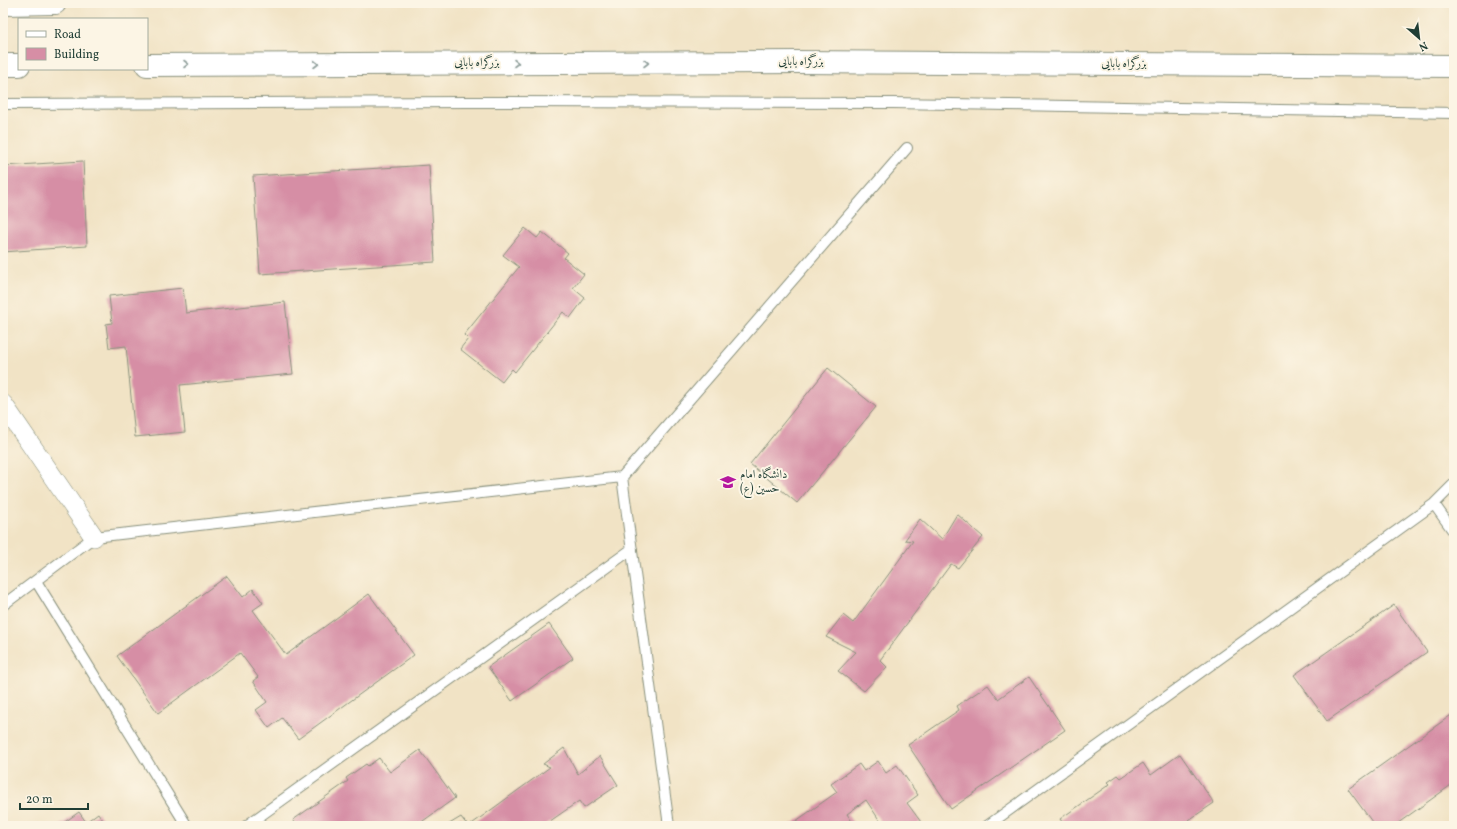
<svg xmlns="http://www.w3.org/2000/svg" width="1457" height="829" font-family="Vollkorn,Amiri,serif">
	<rect width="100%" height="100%" fill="#fcf5e5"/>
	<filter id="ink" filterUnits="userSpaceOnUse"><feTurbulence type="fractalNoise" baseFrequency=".025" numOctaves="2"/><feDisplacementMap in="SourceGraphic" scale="8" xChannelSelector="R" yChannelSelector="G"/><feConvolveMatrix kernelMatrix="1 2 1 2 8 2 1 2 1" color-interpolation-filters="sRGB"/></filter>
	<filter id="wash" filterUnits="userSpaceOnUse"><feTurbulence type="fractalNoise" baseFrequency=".012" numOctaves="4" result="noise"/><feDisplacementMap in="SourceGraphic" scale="16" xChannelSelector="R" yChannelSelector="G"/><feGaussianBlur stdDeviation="0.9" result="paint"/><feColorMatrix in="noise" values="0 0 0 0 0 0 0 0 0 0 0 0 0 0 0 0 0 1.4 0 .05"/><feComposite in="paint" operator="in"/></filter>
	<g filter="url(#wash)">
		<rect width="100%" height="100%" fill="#f1e3c5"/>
		<g id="blocks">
			<path fill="#d68ea5" d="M 83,161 L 87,246 L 3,252 L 3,166 Z
				M 429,165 L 435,262 L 260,274 L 253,176 Z
				M 525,228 L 537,238 L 542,232 L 568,253 L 564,258 L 584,274 L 573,288 L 585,298 L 570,318 L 563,312 L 515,372 L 512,369 L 502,382 L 460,349 L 468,339 L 464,335 L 519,267 L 503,255 Z
				M 183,288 L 186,313 L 285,302 L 293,374 L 180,385 L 185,432 L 135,437 L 126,346 L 109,348 L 106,324 L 112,323 L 109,296 Z
				M 828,368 L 876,407 L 797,503 L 750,464 Z
				M 957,514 L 983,537 L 958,568 L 951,564 L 880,660 L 887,667 L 864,691 L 838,671 L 856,652 L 826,637 L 843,615 L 853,623 L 913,541 L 905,540 L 920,519 L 942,539 Z
				M 227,576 L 243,597 L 253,589 L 263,603 L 253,610 L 286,655 L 369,594 L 414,655 L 298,739 L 282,718 L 269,728 L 256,710 L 267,702 L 253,681 L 258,677 L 240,653 L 158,713 L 117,656 Z
				M 1394,605 L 1427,652 L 1327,721 L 1294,675 Z
				M 549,624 L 573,658 L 512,701 L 488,667 Z
				M 1029,677 L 1065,730 L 951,809 L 908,745 L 959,710 L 957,706 L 988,685 L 998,699 Z
				M 1454,713 L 1454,783 L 1394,826 L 1375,826 L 1348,789 Z
				M 564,748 L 578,774 L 600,756 L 618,785 L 584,808 L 579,801 L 543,826 L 469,826 L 550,767 L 543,764 Z
				M 420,750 L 455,798 L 416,826 L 298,826 L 293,820 L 348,781 L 346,778 L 366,764 L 368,766 L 379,758 L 390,772 Z
				M 1180,754 L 1214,803 L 1180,826 L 1065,826 L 1060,819 L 1110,784 L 1108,782 L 1118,775 L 1121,778 L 1143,763 L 1151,775 Z
				M 878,761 L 886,773 L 897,765 L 918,795 L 907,803 L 921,822 L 915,826 L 872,826 L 880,821 L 866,800 L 847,814 L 855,826 L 789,826 L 837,792 L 831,784 L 859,764 L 864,771 Z
				M 79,812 L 86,822 L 98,813 L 107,826 L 59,826 Z
				M 461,817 L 468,826 L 446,826 Z"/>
		</g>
	</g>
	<g filter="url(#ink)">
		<use href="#blocks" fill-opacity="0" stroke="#88907c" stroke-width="1"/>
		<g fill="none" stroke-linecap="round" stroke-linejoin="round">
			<defs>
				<path id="service" d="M 3,104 L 467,102 L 893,103 L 1454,113
					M 622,477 L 669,826
					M 1434,504 L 1454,532
					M 36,581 L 187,826
					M 3,605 L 94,537 L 622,477 L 907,148
					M 246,826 L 632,549
					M 987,826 L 1434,504 L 1454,484"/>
				<path id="minor" d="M 3,404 L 94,537"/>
				<path id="trunk" d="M 3,4 L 55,3
					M 3,65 L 19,65
					M 147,65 L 796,62 L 1454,66"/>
			</defs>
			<use href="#service" stroke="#88907c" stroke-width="12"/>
			<use href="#minor" stroke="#88907c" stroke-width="20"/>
			<use href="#trunk" stroke="#88907c" stroke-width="24"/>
			<use href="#service" stroke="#fff" stroke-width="10"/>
			<use href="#minor" stroke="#fff" stroke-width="19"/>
			<use href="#trunk" stroke="#fff" stroke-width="22"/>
		</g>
		<defs><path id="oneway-chevron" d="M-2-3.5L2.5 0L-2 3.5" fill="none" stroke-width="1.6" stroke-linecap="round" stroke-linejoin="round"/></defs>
		<g stroke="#8f9e9a">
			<use href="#oneway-chevron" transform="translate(516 63)"/>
			<use href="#oneway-chevron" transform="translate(646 63)"/>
			<use href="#oneway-chevron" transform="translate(186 64)"/>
			<use href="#oneway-chevron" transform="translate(316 64)"/>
		</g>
	</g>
	<defs>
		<symbol id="university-bare" viewBox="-9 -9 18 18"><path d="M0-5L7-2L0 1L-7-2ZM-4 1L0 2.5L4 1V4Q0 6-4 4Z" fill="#b5179e" stroke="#fcf5e5" stroke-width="2.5" paint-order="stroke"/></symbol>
	</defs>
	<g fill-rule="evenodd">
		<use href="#university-bare" x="717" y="471" width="22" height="22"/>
	</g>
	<g text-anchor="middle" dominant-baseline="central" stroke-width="4" stroke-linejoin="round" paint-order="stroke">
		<g font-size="12" fill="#1f3d34" stroke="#fcf5e5">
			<text x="801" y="62">بزرگراه بابایی</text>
			<text x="477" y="63">بزرگراه بابایی</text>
			<text x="1124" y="64">بزرگراه بابایی</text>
		</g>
		<g font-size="12" fill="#1f3d34" stroke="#fcf5e5" text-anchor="start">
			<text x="740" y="475">دانشگاه امام<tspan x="740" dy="14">حسین (ع)</tspan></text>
		</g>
	</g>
	<rect width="1457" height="829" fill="none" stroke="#fcf5e5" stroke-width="16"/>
	<rect x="18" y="18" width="130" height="52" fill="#fcf5e5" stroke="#a4ab9e"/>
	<rect x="26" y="31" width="20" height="6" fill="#ffffff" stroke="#a4ab9e"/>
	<text x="54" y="38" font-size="12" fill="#1f3d34">Road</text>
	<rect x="26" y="48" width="20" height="12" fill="#d68ea5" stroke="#a4ab9e"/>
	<text x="54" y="58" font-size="12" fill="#1f3d34">Building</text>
	<g transform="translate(1419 38) rotate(152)" stroke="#fcf5e5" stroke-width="3" paint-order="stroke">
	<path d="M0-3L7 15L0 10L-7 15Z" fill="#1f3d34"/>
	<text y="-6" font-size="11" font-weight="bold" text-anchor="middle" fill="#1f3d34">N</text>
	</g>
	<path d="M20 803v6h68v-6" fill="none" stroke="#1f3d34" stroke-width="2"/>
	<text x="26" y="803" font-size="12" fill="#1f3d34" stroke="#fcf5e5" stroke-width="3" paint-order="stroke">20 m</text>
</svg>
